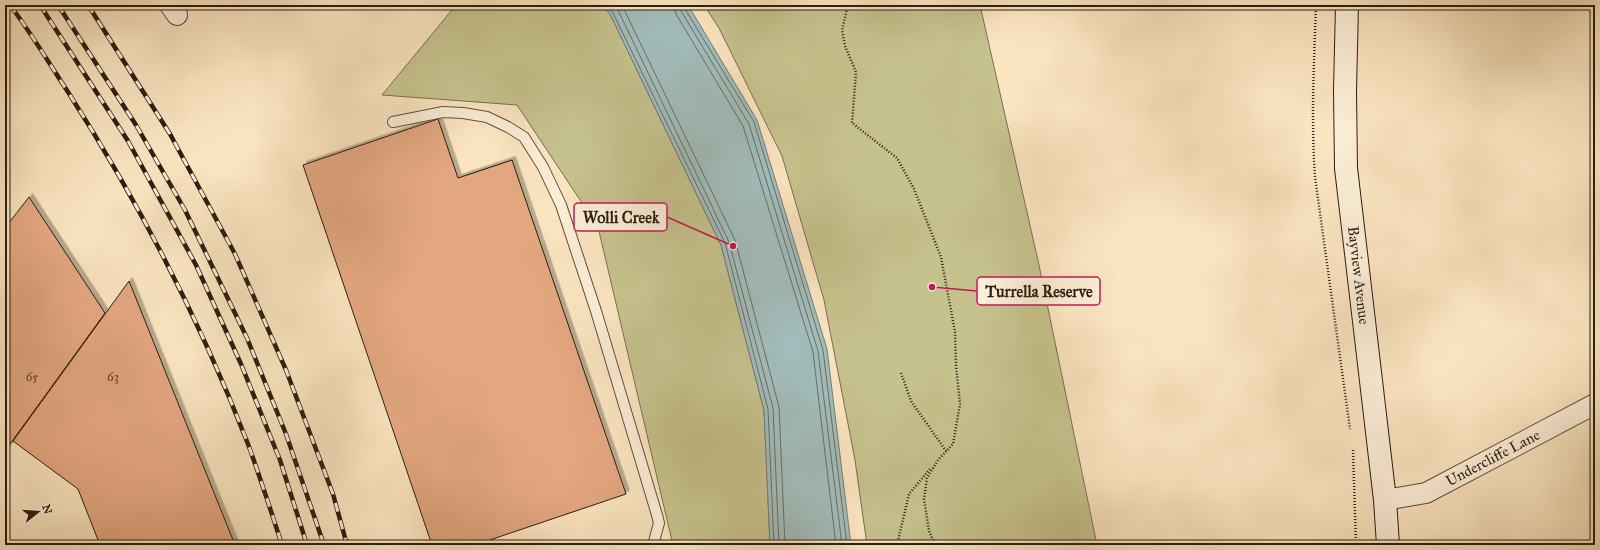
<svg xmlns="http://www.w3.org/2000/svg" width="1600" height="550" font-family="'IM FELL Great Primer',serif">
	<defs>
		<filter id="shadow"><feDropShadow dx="3.5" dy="-3.5" stdDeviation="0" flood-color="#0004"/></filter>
	</defs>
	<rect width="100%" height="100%" fill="#fbe5c1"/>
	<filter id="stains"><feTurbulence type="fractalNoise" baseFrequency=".005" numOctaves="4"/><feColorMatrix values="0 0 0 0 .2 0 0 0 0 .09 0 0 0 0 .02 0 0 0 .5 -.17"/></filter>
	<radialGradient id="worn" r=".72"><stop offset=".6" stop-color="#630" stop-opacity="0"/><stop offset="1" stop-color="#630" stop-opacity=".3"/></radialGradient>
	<path fill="#c6c28d" stroke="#78704f" d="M 456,5 L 602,5 L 610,14 L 721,245 L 764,410 L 770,545 L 673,545 L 598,227 L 517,105 L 382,95 Z
		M 704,5 L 980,5 L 1039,265 L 1097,545 L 867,545 L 855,460 L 824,300 L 782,156 L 719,28 Z"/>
	<path fill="#a2bdbc" stroke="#727d78" d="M 602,5 L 688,5 L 757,120 L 827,349 L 851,545 L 770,545 L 764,410 L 721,245 L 610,14 Z"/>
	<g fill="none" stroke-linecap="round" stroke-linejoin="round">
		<path stroke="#666e66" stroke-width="1" d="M 607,5 L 613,13 L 725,243 L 768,409 L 774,545
			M 614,5 L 618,10 L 729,242 L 773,408 L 779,545
			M 622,5 L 735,240 L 779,407 L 785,545
			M 674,5 L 676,14 L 743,126 L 813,352 L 836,545
			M 680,5 L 681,11 L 749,124 L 818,351 L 842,545
			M 685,5 L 685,9 L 754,122 L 823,350 L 847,545"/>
	</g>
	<path fill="#e3a780" stroke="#2a1e11" filter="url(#shadow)" d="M 438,119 L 458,178 L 512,160 L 626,494 L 475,545 L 432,545 L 303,165 Z
		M 29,197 L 105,313 L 5,451 L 5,228 Z
		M 129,281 L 235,545 L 100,545 L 78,489 L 13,441 Z"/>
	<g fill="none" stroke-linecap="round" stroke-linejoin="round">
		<defs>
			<path id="service" d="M 393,122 L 443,112 L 463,113 L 487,117 L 508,127 L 524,137 L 543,167 L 561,205 L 596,311 L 657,515 L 659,523 L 653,545"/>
			<g id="minor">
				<path d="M 170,5 L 177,15"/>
				<path id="s1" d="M 1385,500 L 1426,493 L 1595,404"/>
			</g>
			<g id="secondary">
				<path id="s2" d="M 1347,5 L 1345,91 L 1346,168 L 1385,500 L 1388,545"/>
			</g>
		</defs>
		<use href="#service" stroke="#5e503d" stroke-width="12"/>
		<use href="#minor" stroke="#5e503d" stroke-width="22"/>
		<use href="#secondary" stroke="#2a1e11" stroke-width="24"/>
		<path stroke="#2a1e11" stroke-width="2.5" stroke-dasharray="1 2" stroke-linecap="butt" d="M 848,5 L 842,30 L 845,46 L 856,72 L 852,123 L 897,158 L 914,189 L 941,257 L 950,305 L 955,332 L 956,365 L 960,404 L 953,444 L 938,460 L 927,478 L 924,499 L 929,531 L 935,545
			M 1316,5 C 1314,62 1311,119 1315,177 L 1350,429
			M 901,373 L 911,401 L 946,451
			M 1353,450 L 1356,545
			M 897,545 L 909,494 L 930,469"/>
		<use href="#service" stroke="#fceed7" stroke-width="10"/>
		<use href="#minor" stroke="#fceed7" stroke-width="20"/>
		<use href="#secondary" stroke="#fceed7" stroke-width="22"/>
		<defs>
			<path id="rail" d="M 10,5 C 31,33 49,63 68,92 C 139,203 200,320 248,444 C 260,477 271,511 282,545
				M 40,5 L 128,141 L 196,265 L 241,364 L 280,460 L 307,545
				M 58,5 L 136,125 L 185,210 L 247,338 L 286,434 L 324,545
				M 88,5 L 170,134 L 235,254 L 286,370 L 333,494 L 347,545"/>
		</defs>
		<use href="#rail" stroke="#2a1e11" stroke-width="4.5"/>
		<use href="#rail" stroke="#fceed7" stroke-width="3" stroke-dasharray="9" stroke-linecap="butt"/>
	</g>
	<g text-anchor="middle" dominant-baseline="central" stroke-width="3.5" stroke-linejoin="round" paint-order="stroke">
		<g font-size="13" fill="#58402d">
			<text x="32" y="377">65</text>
			<text x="113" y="377">63</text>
		</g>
		<g font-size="15" fill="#2a1e11" stroke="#fceed7">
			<text stroke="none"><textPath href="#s2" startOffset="271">Bayview Avenue</textPath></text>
			<text stroke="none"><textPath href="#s1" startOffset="117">Undercliffe Lane</textPath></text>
		</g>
	</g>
	<path fill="none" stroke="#c2185b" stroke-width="1.5" d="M733 246L667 217M932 287L977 291"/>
	<g fill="#c2185b" stroke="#fceed7" stroke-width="1.5">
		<circle cx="733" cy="246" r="4"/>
		<circle cx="932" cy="287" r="4"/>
	</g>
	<g fill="#fceed7" stroke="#c2185b" stroke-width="1.5">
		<rect x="574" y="203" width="93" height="28" rx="4"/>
		<rect x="977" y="277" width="123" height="28" rx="4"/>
	</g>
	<g font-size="16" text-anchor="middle" font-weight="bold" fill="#2a1e11">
		<text x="621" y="223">Wolli Creek</text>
		<text x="1039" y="297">Turrella Reserve</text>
	</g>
	<rect width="1600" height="550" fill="none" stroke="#fbe5c1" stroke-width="20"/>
	<rect x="6" y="6" width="1588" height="538" fill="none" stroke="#2a1e11" stroke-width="2"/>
	<rect x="10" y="10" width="1580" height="530" fill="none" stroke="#2a1e11"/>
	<g transform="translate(38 512) rotate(73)" stroke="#fceed7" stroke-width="3" paint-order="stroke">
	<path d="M0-3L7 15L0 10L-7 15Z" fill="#2a1e11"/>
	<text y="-6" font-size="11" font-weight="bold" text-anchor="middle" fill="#2a1e11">N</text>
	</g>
	<rect width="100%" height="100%" filter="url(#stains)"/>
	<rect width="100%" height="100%" fill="url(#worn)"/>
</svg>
